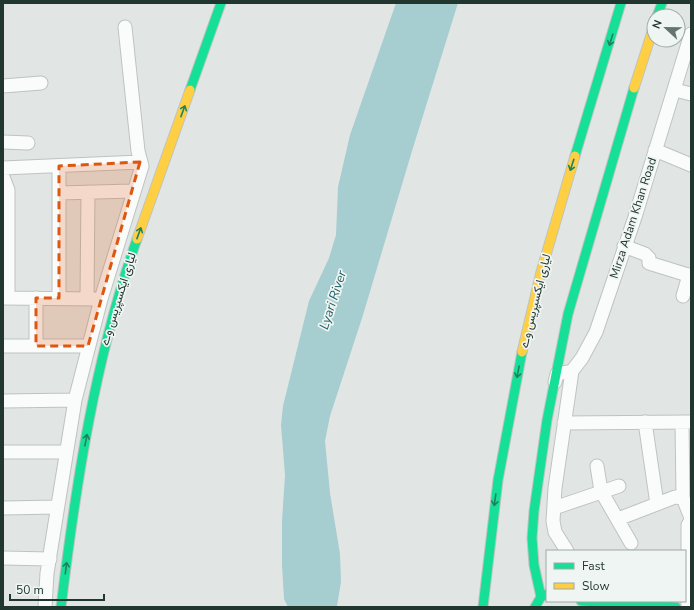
<svg xmlns="http://www.w3.org/2000/svg" width="694" height="610" font-family="'Nunito Sans',Vazirmatn,sans-serif">
	<rect width="100%" height="100%" fill="#e1e6e4"/>
	<path fill="#a6cdd0" d="M 396,3 L 458,3 L 412,151 L 363,315 L 330,416 L 325,441 L 330,493 L 340,554 L 341,582 L 337,606 L 288,607 L 284,599 L 282,565 L 282,521 L 285,475 L 281,425 L 283,406 L 309,301 L 329,258 L 336,235 L 338,187 L 350,135 Z"/>
	<g fill="none" stroke-linecap="round" stroke-linejoin="round">
		<defs>
			<path id="street" d="M 3,86 L 41,83
				M 675,90 L 691,94
				M 3,142 L 28,143
				M 655,150 L 691,165
				M 59,166 L 59,298
				M 3,168 L 140,162
				M 3,177 L 8,190 L 8,298
				M 59,193 L 133,191
				M 624,246 L 645,254 L 649,258 L 649,263 L 691,276
				M 683,296 L 689,275
				M 3,298 L 95,299
				M 36,298 L 36,346
				M 87,299 L 88,192
				M 3,346 L 88,346
				M 555,382 L 557,374 L 572,371 L 582,358 L 596,332 L 635,217 L 691,34
				M 3,401 L 75,400
				M 645,422 L 657,504
				M 682,422 L 683,498 L 691,518
				M 564,423 L 691,422
				M 3,452 L 65,452
				M 597,466 L 601,491 L 631,543
				M 3,508 L 57,507
				M 554,508 L 619,486
				M 618,519 L 675,497 L 683,498
				M 567,551 L 555,532 L 553,521 L 555,488 L 572,371
				M 3,558 L 50,559
				M 45,607 L 47,573 L 75,400 L 101,299 L 142,166 L 138,151 L 125,27
				M 688,607 L 688,525 L 691,520"/>
			<path id="fast" d="M 657,16 L 662,3
				M 190,90 L 221,3
				M 575,156 L 621,3
				M 541,597 L 534,565 L 532,538 L 534,511 L 547,420 L 568,314 L 634,88
				M 581,601 L 676,607
				M 61,607 C 76,483 95,358 137,239
				M 483,607 L 498,480 L 522,352
				M 535,607 L 541,597 L 547,594"/>
			<path id="slow" d="M 634,88 L 654,26
				M 137,239 L 190,90
				M 522,352 L 541,272 L 575,156"/>
		</defs>
		<use href="#street" stroke="#bec3c1" stroke-width="15"/>
		<use href="#fast" stroke="#bec4c1" stroke-width="11"/>
		<use href="#slow" stroke="#bec4c1" stroke-width="11"/>
		<use href="#street" stroke="#fafbfb" stroke-width="13"/>
		<use href="#fast" stroke="#16e098" stroke-width="9"/>
		<use href="#slow" stroke="#ffcf43" stroke-width="9"/>
	</g>
	<defs><path id="oneway-shaft" d="M-6 0H5M1.5-3L5.5 0L1.5 3" fill="none" stroke-width="1.6" stroke-linecap="round" stroke-linejoin="round"/></defs>
	<g stroke="#1d825f">
		<use href="#oneway-shaft" transform="translate(611 40) rotate(107)"/>
		<use href="#oneway-shaft" transform="translate(183 111) rotate(-70)"/>
		<use href="#oneway-shaft" transform="translate(572 165) rotate(108)"/>
		<use href="#oneway-shaft" transform="translate(139 233) rotate(-70)"/>
		<use href="#oneway-shaft" transform="translate(518 372) rotate(101)"/>
		<use href="#oneway-shaft" transform="translate(86 440) rotate(-79)"/>
		<use href="#oneway-shaft" transform="translate(495 500) rotate(98)"/>
		<use href="#oneway-shaft" transform="translate(66 568) rotate(-83)"/>
	</g>
	<path fill="#de570e" fill-opacity="0.2" stroke="#de570e" stroke-width="3" stroke-dasharray="8 5" stroke-linejoin="round" d="M 140,162 L 88,346 L 36,346 L 36,298 L 59,298 L 59,166 Z"/>
	<g text-anchor="middle" dominant-baseline="central" stroke-width="3.5" stroke-linejoin="round" paint-order="stroke">
		<g font-size="12" fill="#223630" stroke="#eff5f2">
			<text transform="translate(633 218) rotate(-72)">Mirza Adam Khan Road</text>
			<text transform="translate(118 299) rotate(-73)">لیاری ایکسپریس وے</text>
			<text transform="translate(535 301) rotate(-76)">لیاری ایکسپریس وے</text>
		</g>
		<g font-size="13" font-style="italic" fill="#24636a" stroke="#eff5f2">
			<text transform="translate(333 300) rotate(-72)">Lyari River</text>
		</g>
	</g>
	<rect width="694" height="610" fill="none" stroke="#223630" stroke-width="8"/>
	<rect x="546" y="550" width="140" height="52" fill="#eff5f2" stroke="#9da9a4"/>
	<rect x="554" y="563" width="20" height="6" fill="#16e098" stroke="#9da9a4"/>
	<text x="582" y="570" font-size="12" fill="#223630">Fast</text>
	<rect x="554" y="583" width="20" height="6" fill="#ffcf43" stroke="#9da9a4"/>
	<text x="582" y="590" font-size="12" fill="#223630">Slow</text>
	<g transform="translate(666 28) rotate(292)"><circle r="19" fill="#eff5f2" stroke="#9da9a4"/>
	<path d="M0-3L7 15L0 10L-7 15Z" fill="#65746f"/>
	<text y="-6" font-size="11" font-weight="bold" text-anchor="middle" fill="#223630">N</text>
	</g>
	<path d="M10 594v6h94v-6" fill="none" stroke="#223630" stroke-width="2"/>
	<text x="16" y="594" font-size="12" fill="#223630" stroke="#eff5f2" stroke-width="3" paint-order="stroke">50 m</text>
</svg>
